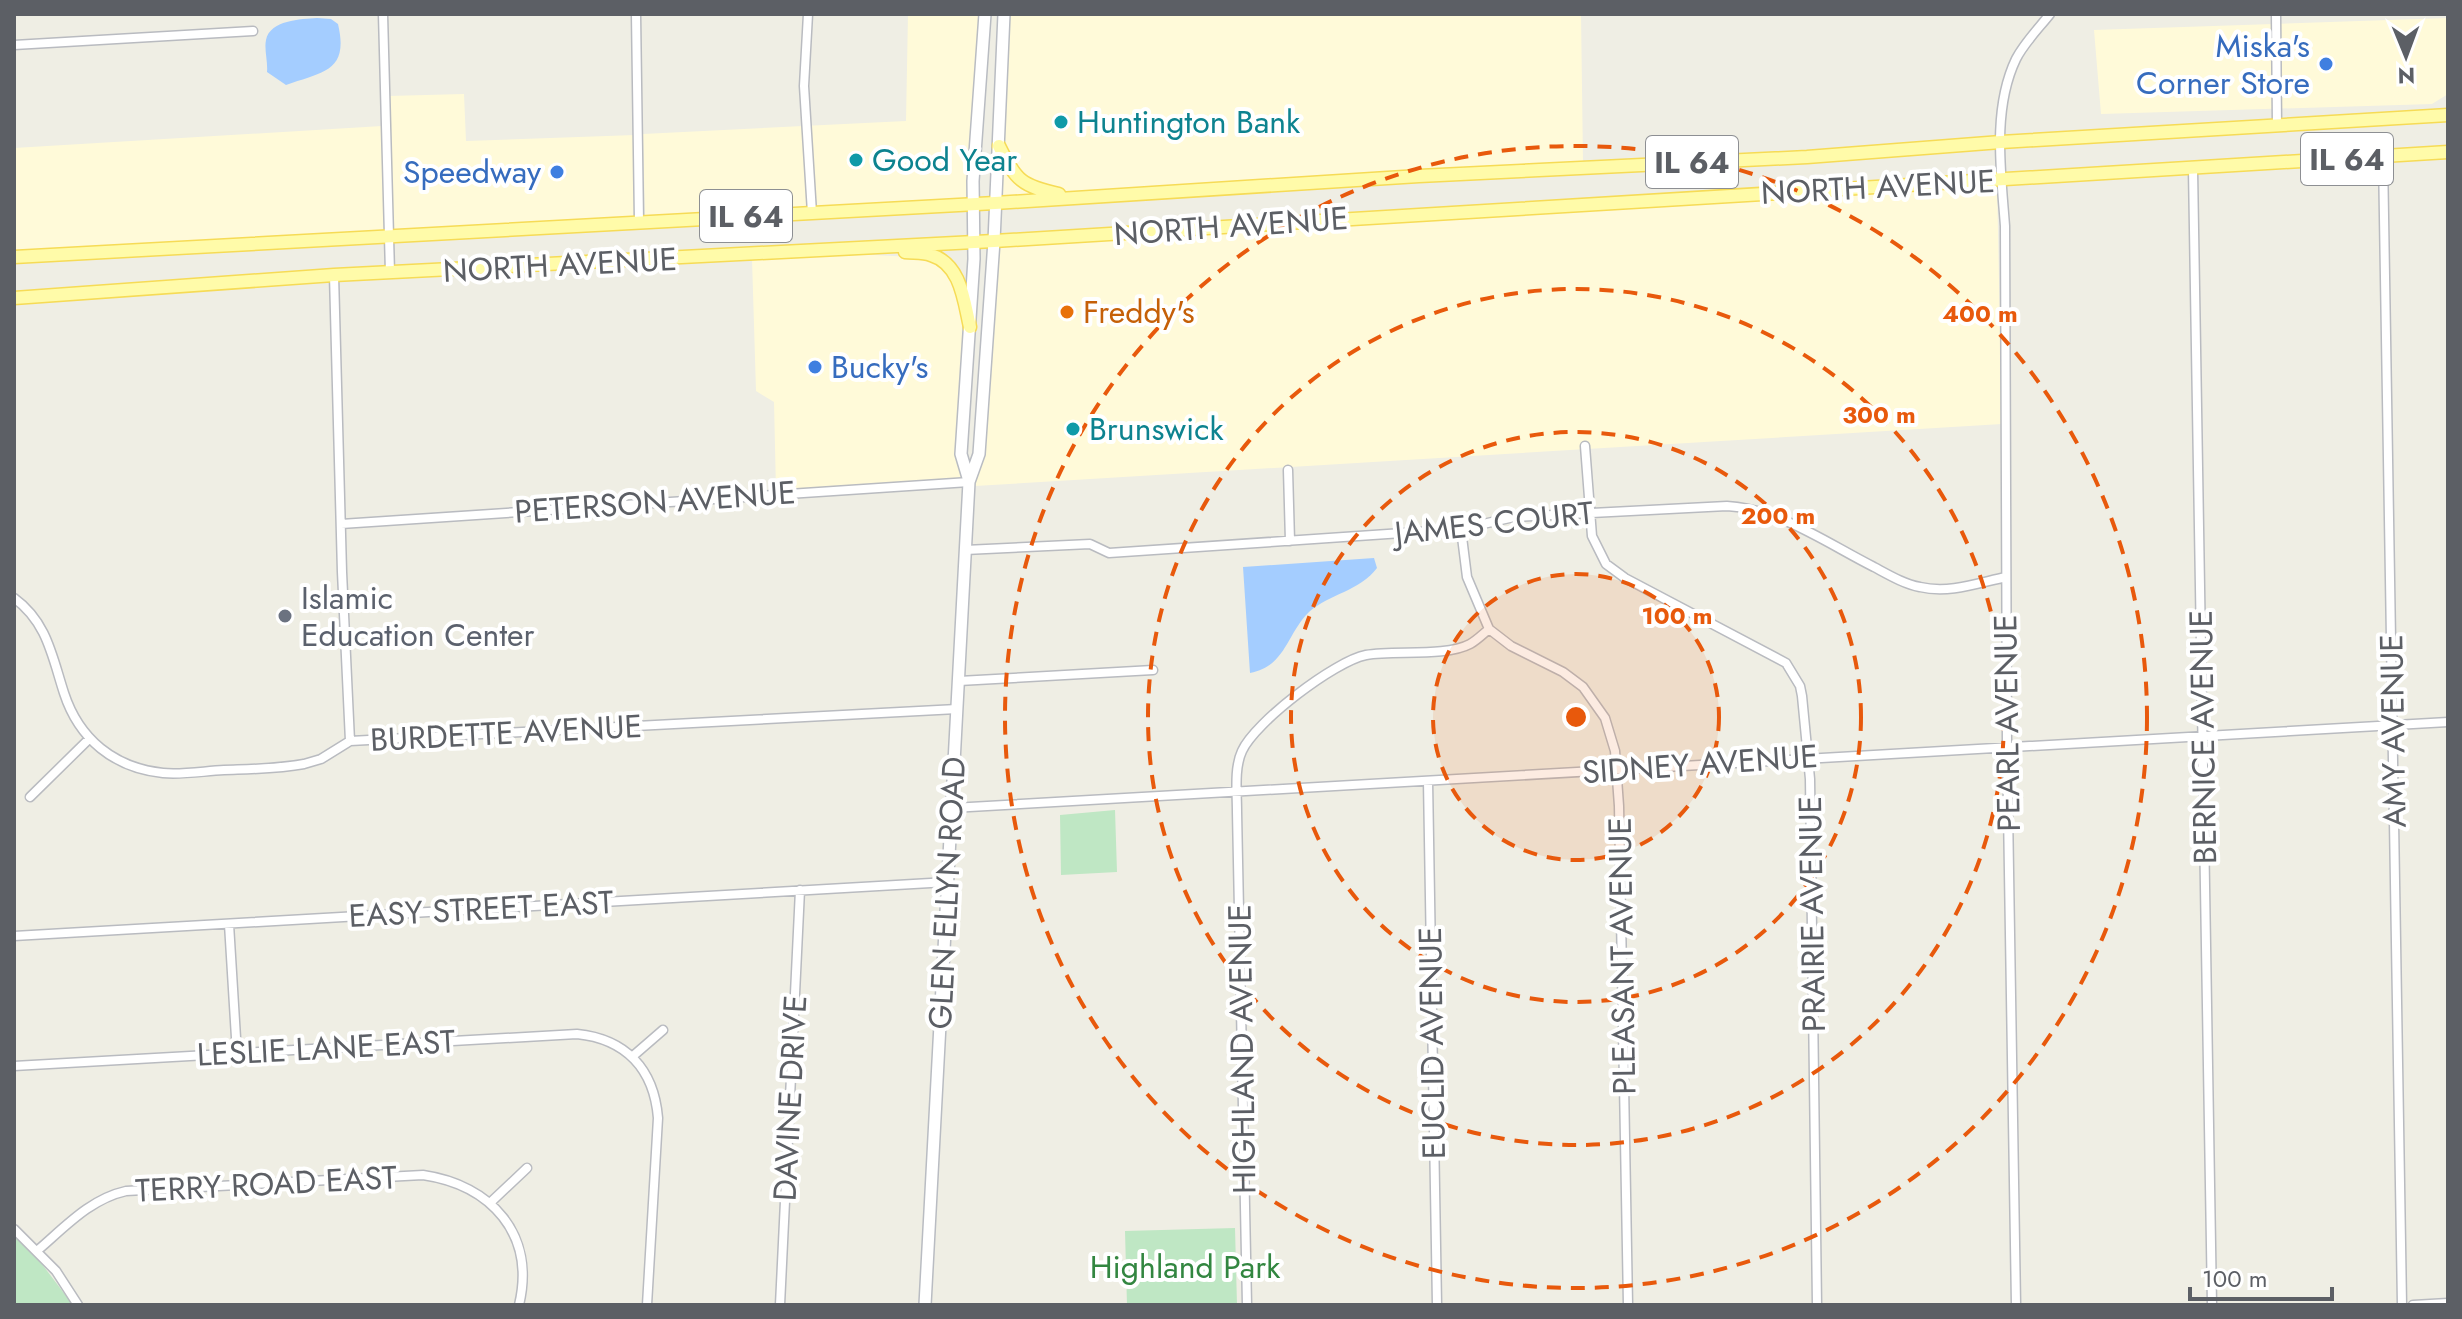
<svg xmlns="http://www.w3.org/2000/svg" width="2462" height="1319" font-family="Jost,sans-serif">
	<rect width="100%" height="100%" fill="#efeee4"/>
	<path fill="#fffad9" d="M 908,14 L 985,14 L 970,198 L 645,218 L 643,134 L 906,121 Z
		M 1008,14 L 1581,14 L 1583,162 L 1000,197 Z
		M 2448,18 L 2448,94 L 2432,104 L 2101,114 L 2094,30 Z
		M 464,94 L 466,141 L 635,135 L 637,220 L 392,234 L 388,96 Z
		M 382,126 L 385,234 L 14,254 L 14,148 Z
		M 1997,185 L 2002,424 L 975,486 L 1000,248 L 1452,216 Z
		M 838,253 L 929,258 L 945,267 L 957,287 L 966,329 L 965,480 L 776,491 L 774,402 L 756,391 L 752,259 Z"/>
	<path fill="#bfe7c4" d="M 1115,810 L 1117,872 L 1061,875 L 1060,815 Z
		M 1235,1228 L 1237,1305 L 1127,1305 L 1125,1231 Z
		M 14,1236 L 32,1251 L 73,1305 L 14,1305 Z"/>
	<path fill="#a4cdff" d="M 317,18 L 331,19 L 338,24 C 349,71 324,72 286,85 L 267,72 C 268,62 264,49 266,40 C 270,20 301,19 317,18 Z
		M 1374,558 L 1377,568 C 1360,591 1329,594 1309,612 C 1286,635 1286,666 1250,673 L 1243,567 Z"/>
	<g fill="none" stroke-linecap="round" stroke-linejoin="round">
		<defs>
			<path id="street" d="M 383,14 L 390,273
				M 636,14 L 639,222
				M 808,14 L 804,86 L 812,213
				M 2276,14 L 2277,126
				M 14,45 L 253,31
				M 2383,156 L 2402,1305
				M 2193,169 L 2212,1305
				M 334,275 L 342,572 L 350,741
				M 1585,446 L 1592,536 L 1606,564 L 1625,578 L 1786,663 L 1800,686 L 1802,696 L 1810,779 L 1817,1305
				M 1288,470 L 1290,541
				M 341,524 L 969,482
				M 1461,529 L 1467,577 L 1489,629 L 1511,646 L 1563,672 L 1583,687 L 1605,718 L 1615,751 L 1619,806 L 1628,1305
				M 965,550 L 1090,544 L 1109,553 L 1461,529 L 1514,517 L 1727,506 C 1780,509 1828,544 1874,567 C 1889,575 1904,584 1920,587 C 1949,594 1978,583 2006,577
				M 14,598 C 47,622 52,656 64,693 C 79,739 114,768 163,773 C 182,775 204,771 224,770 C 250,769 277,769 304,764 L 321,759 L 350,741 L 957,709
				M 959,681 L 1153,670
				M 1428,781 L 1437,1305
				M 30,797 L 89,739
				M 952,808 C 1451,782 1949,748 2448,722
				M 229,924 L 237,1054
				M 14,936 L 948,882
				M 633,1056 L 663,1030
				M 14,1066 L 577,1034 C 626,1039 654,1069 658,1118 L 647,1305
				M 491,1202 L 527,1168
				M 14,1229 L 56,1271 L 78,1305
				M 38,1250 C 65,1227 90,1199 126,1191 L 423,1175 C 491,1185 536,1234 519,1305
				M 780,1305 L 800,890
				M 1247,1305 L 1237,812 C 1237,793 1234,768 1242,751 C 1255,722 1335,661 1366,655 C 1395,650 1446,657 1470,644 C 1477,640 1483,634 1489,629
				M 2016,1305 L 2007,748 L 2005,226 C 2001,172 1992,109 2016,59 C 2024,43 2039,28 2050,14
				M 2413,1305 L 2448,1303"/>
			<path id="secondary" d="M 969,481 L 961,454 L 974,259 L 973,181 L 985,14
				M 925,1305 L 969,482 L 979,454 L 994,241 L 1004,14"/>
			<path id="primary" d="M 999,146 C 1016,181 1022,186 1059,194
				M 905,252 C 913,253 924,252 931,255 C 961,264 964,301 970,327
				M 14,257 L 995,203 L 1419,176 L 1807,157 L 2001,142 L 2448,115
				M 14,298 L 334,275 L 994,241 L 2448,152"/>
		</defs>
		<use href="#street" stroke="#b9bbc0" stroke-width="11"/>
		<use href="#secondary" stroke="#b9bcc2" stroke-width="14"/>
		<use href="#primary" stroke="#f6db56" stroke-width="15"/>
		<use href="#street" stroke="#fff" stroke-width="8"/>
		<use href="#secondary" stroke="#fff" stroke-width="11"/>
		<use href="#primary" stroke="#fffba9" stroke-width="12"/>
	</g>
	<circle cx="1576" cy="717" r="143" fill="#e8590c" fill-opacity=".12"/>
	<g fill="none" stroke="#e8590c" stroke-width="4" stroke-dasharray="14 10">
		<circle cx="1576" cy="717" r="143"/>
		<circle cx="1576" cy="717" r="285"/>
		<circle cx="1576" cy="717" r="428"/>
		<circle cx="1576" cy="717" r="571"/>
	</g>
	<g fill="#3f7fe0" stroke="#fff" stroke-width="3">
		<circle cx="2326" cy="64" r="8"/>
		<circle cx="557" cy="172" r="8"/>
		<circle cx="815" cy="367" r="8"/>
	</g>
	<g fill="#0f9aa8" stroke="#fff" stroke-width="3">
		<circle cx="1061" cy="122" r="8"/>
		<circle cx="856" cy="160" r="8"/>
		<circle cx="1073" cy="429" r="8"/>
	</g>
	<circle fill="#e8710a" stroke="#fff" stroke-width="3" cx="1067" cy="312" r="8"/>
	<circle fill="#6b7280" stroke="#fff" stroke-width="3" cx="285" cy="616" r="8"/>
	<g text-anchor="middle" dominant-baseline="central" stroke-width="8" stroke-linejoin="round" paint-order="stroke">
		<g fill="#fff" stroke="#8d8f93" stroke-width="2">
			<rect x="2301" y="133" width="92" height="52" rx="6"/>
			<rect x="1646" y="136" width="92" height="52" rx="6"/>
			<rect x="700" y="190" width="92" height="52" rx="6"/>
		</g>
		<g font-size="30" font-weight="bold" fill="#5c5f65">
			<text x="2347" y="159">IL 64</text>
			<text x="1692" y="162">IL 64</text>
			<text x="746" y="216">IL 64</text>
		</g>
		<g font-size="32" fill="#366cbe" stroke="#fff" text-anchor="end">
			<text x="2310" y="46">Miska's<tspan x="2310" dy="37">Corner Store</tspan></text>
			<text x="541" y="172">Speedway</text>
			<text x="831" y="367" text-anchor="start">Bucky's</text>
		</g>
		<g font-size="32" fill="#0d838f" stroke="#fff" text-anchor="start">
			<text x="1077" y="122">Huntington Bank</text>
			<text x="872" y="160">Good Year</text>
			<text x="1089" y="429">Brunswick</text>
		</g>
		<g font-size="32" fill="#5c5f65" stroke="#fff">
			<text transform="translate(1878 187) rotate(-3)">NORTH AVENUE</text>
			<text transform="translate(1231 226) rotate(-4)">NORTH AVENUE</text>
			<text transform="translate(560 265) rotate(-3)">NORTH AVENUE</text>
			<text transform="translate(655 502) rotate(-4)">PETERSON AVENUE</text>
			<text transform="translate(1494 523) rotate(-6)">JAMES COURT</text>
			<text transform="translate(2007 723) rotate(-91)">PEARL AVENUE</text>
			<text transform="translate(2393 731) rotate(-91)">AMY AVENUE</text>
			<text transform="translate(506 733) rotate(-3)">BURDETTE AVENUE</text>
			<text transform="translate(2203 737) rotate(-91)">BERNICE AVENUE</text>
			<text transform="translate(1700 764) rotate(-4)">SIDNEY AVENUE</text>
			<text transform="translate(947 893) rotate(-87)">GLEN ELLYN ROAD</text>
			<text transform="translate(481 909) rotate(-3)">EASY STREET EAST</text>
			<text transform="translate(1812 914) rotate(-91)">PRAIRIE AVENUE</text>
			<text transform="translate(1622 956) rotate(-91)">PLEASANT AVENUE</text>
			<text transform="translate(1432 1043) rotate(-91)">EUCLID AVENUE</text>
			<text transform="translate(326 1048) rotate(-3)">LESLIE LANE EAST</text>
			<text transform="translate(1242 1049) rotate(-91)">HIGHLAND AVENUE</text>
			<text transform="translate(790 1098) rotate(-87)">DAVINE DRIVE</text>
			<text transform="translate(266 1184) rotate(-3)">TERRY ROAD EAST</text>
		</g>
		<g font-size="32" fill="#c56008" stroke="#fff" text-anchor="start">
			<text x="1083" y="312">Freddy's</text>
		</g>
		<g font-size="32" fill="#5b616d" stroke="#fff" text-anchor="start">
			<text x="301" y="598">Islamic<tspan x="301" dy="37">Education Center</tspan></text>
		</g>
		<g font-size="32" fill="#328640" stroke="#fff">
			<text x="1185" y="1267">Highland Park</text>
		</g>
	</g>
	<circle cx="1576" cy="717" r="12" fill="#e8590c" stroke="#fff" stroke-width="4"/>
	<g font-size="24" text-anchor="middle" font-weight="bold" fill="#e8590c" stroke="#fff" stroke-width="8" stroke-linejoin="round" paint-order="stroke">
		<text x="1980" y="322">400 m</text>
		<text x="1879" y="423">300 m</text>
		<text x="1778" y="524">200 m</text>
		<text x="1677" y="624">100 m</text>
	</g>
	<rect width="2462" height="1319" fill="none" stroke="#5c5f65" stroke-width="32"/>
	<g transform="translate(2406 56) rotate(179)" stroke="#ffffff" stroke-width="6" paint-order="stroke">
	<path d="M0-6L14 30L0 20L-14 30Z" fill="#5c5f65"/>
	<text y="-12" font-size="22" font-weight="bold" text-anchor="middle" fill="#5c5f65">N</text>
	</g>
	<path d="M2190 1287v12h142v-12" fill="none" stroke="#5c5f65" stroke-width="4"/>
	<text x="2202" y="1287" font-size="24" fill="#5c5f65" stroke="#ffffff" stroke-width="6" paint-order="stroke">100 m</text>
</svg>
